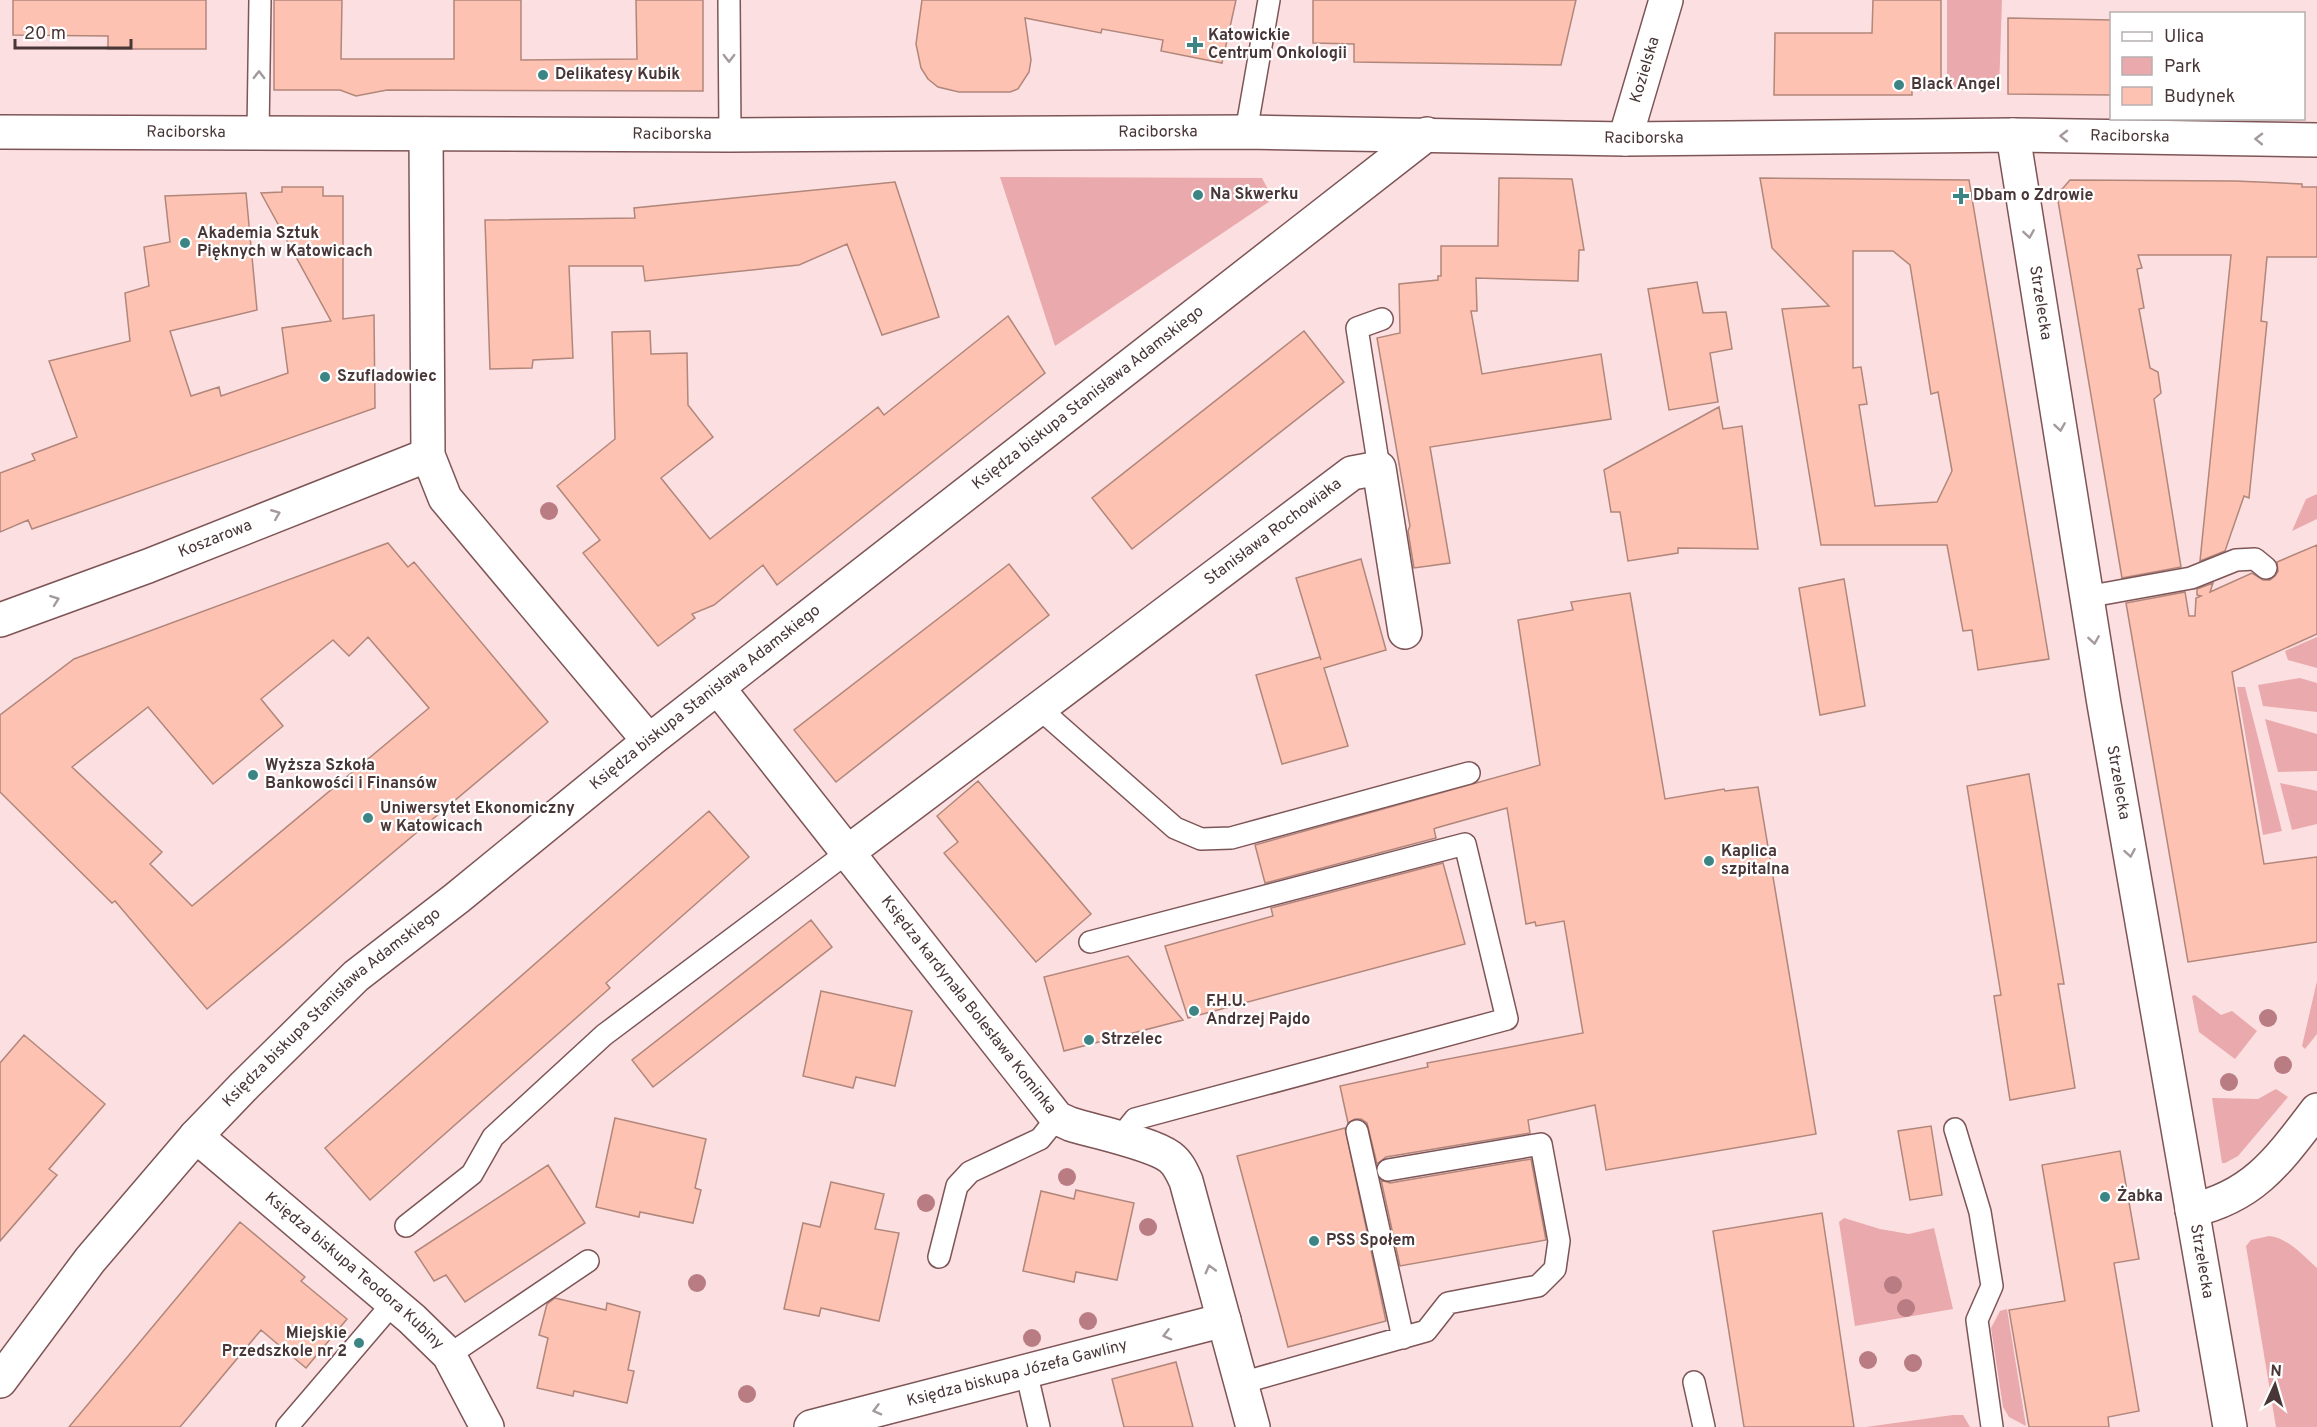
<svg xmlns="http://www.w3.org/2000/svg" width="2317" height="1427" font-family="Overpass,sans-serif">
	<rect width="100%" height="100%" fill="#fcdfe0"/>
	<path fill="#eaa9ac" d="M 1947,0 L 2002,0 L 1999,90 L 1947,90 Z
		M 1000,177 L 1262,178 L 1273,199 L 1055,346 Z
		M 2317,494 L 2317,519 L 2292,531 L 2306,499 Z
		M 2317,637 L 2317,668 L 2288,660 L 2285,651 Z
		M 2300,678 L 2317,683 L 2317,712 L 2263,706 L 2258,685 Z
		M 2237,687 L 2245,687 L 2282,831 L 2263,835 Z
		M 2265,719 L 2317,734 L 2317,771 L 2278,772 Z
		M 2280,783 L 2317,791 L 2317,824 L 2292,830 Z
		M 2317,981 L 2317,1034 L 2305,1049 L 2302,1046 Z
		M 2195,995 L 2221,1015 L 2232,1011 L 2257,1031 L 2235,1059 L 2199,1032 L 2192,996 Z
		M 2276,1089 L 2288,1097 L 2238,1156 L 2225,1163 L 2222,1163 L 2212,1098 L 2258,1099 Z
		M 1844,1218 L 1880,1229 L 1909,1234 L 1934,1228 L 1953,1309 L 1855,1326 L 1839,1222 Z
		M 2269,1236 C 2287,1237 2303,1256 2317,1268 L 2317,1427 L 2276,1427 L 2246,1246 L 2251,1240 Z
		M 2007,1309 L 2026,1426 L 2009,1417 L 2003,1407 L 1991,1328 L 2000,1311 Z
		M 1953,1415 L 1963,1415 L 1970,1427 L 1866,1427 Z"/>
	<path fill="#fec2b2" stroke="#b1867b" stroke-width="1.5" fill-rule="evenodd" d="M 13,0 L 206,0 L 206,49 L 108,49 L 108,36 L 13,35 Z
		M 274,0 L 342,0 L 341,59 L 454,59 L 454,0 L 521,0 L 521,60 L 637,59 L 636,0 L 703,0 L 703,91 L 387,90 L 356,96 L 340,90 L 274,90 Z
		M 922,0 L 1236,0 L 1222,63 L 1161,51 L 1163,40 L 1102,29 L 1101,33 L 1025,18 L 1031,60 L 1029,72 L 1018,89 L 1010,92 L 959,92 L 938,87 L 928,79 L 921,68 L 916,44 Z
		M 1313,0 L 1576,0 L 1561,65 L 1354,62 L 1354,44 L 1313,43 Z
		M 1873,0 L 1941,0 L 1941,90 L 1912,90 L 1912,95 L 1774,95 L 1775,33 L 1872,33 Z
		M 2008,18 L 2112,20 L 2112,95 L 2008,94 Z
		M 1499,178 L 1572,179 L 1584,250 L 1579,250 L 1578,281 L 1476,278 L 1477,311 L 1471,311 L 1482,374 L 1601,354 L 1611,419 L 1430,447 L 1450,563 L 1414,568 L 1408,531 L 1410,526 L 1377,338 L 1400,333 L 1399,284 L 1438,280 L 1438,276 L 1441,276 L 1441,246 L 1498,246 Z
		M 1760,178 L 1969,180 L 2049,659 L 1978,670 L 1972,630 L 1963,631 L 1947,545 L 1821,545 L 1782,309 L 1829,306 L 1772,248 ZM 1853,251 L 1893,251 L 1910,265 L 1931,394 L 1938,392 L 1952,471 L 1937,502 L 1875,506 L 1859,405 L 1867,404 L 1861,367 L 1853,368 Z
		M 2070,180 L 2235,181 L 2302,184 L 2302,187 L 2317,187 L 2317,257 L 2267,257 L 2261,321 L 2267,322 L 2249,498 L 2244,496 L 2225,551 L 2200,561 L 2231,255 L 2138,255 L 2142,268 L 2137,269 L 2144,308 L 2139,309 L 2150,368 L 2158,372 L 2161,393 L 2154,399 L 2181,567 L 2122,578 L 2057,195 Z
		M 895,182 L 939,317 L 882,335 L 847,244 L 799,265 L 645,281 L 643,266 L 569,266 L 573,358 L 533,360 L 532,368 L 490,369 L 485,220 L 635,218 L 634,208 Z
		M 282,187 L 323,187 L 323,196 L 343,196 L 343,319 L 374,315 L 375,408 L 32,529 L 28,520 L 0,532 L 0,473 L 35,460 L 32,454 L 77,437 L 49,361 L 130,341 L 125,293 L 149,286 L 144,247 L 170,242 L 165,196 L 246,193 L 257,310 L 170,331 L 191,396 L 219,387 L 221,396 L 288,373 L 282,328 L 331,321 L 261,193 L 282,192 Z
		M 1697,282 L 1703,313 L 1726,312 L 1732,349 L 1710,353 L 1718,402 L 1669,410 L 1648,289 Z
		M 1008,316 L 1045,373 L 777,585 L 763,565 L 714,605 L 692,614 L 695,618 L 658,646 L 583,553 L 600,540 L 557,486 L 615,439 L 612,332 L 650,331 L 651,354 L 687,353 L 688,405 L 713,437 L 661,478 L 710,539 L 878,407 L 884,415 Z
		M 1304,331 L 1344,382 L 1132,549 L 1092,498 Z
		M 1719,407 L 1723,429 L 1742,426 L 1758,549 L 1678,548 L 1678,553 L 1628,561 L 1620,512 L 1611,512 L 1604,470 Z
		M 388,543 L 408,567 L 414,562 L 548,722 L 207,1009 L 115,901 L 112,903 L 0,792 L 0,715 L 74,659 ZM 368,637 L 429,708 L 192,906 L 150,864 L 162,852 L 72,767 L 148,707 L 213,784 L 283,726 L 261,699 L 333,640 L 349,656 Z
		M 2317,545 L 2317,634 L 2232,672 L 2264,864 L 2317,857 L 2317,942 L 2188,962 L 2126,603 L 2185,592 L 2189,616 L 2195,616 L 2196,598 L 2201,596 L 2197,595 L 2197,589 L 2213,583 L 2210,592 L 2252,573 L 2263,580 L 2270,580 L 2275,576 L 2278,571 L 2277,562 Z
		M 1361,559 L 1386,650 L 1324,668 L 1348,746 L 1282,764 L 1256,675 L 1320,657 L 1321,660 L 1296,578 Z
		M 1009,564 L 1049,615 L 836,782 L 794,730 Z
		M 1844,579 L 1865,706 L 1820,715 L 1799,588 Z
		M 1630,593 L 1665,799 L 1724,789 L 1725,791 L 1758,787 L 1816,1134 L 1606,1170 L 1595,1105 L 1528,1120 L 1530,1133 L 1386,1157 L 1377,1164 L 1367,1123 L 1361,1119 L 1355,1119 L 1348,1123 L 1340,1086 L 1428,1067 L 1427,1063 L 1583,1033 L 1564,921 L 1536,926 L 1535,922 L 1526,924 L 1507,808 L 1436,828 L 1434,829 L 1436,838 L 1265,883 L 1255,845 L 1540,765 L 1518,620 L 1573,610 L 1571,602 Z
		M 2029,774 L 2064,984 L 2058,984 L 2075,1088 L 2010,1100 L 1994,996 L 2001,995 L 1967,786 Z
		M 978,781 L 1091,914 L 1036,962 L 944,853 L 958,842 L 937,816 Z
		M 709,811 L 749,857 L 606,983 L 610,988 L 370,1200 L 325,1148 Z
		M 1443,863 L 1465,944 L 1188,1018 L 1165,946 L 1273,916 L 1271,908 Z
		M 811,920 L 832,947 L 653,1087 L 632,1060 Z
		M 1128,956 L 1183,1020 L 1064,1051 L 1044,977 Z
		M 821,991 L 912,1011 L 895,1086 L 856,1077 L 853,1088 L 803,1076 Z
		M 24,1035 L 105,1104 L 49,1169 L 57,1175 L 0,1241 L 0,1063 Z
		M 615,1118 L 706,1139 L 695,1188 L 701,1190 L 693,1223 L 640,1212 L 639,1217 L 596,1207 Z
		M 1931,1126 L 1942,1195 L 1910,1200 L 1898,1131 Z
		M 1345,1128 L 1386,1321 L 1288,1347 L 1237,1156 Z
		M 2120,1151 L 2139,1259 L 2114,1263 L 2139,1411 L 2108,1417 L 2109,1427 L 2029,1427 L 2009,1310 L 2065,1301 L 2042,1165 Z
		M 1531,1159 L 1546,1240 L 1400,1266 L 1381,1180 L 1390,1183 Z
		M 548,1165 L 585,1223 L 465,1302 L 446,1275 L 434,1281 L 415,1252 Z
		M 831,1182 L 884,1194 L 875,1229 L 899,1233 L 879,1321 L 821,1308 L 819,1316 L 784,1309 L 803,1223 L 820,1227 Z
		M 1076,1190 L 1134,1203 L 1117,1280 L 1076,1272 L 1074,1282 L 1023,1271 L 1041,1191 L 1074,1199 Z
		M 1822,1213 L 1854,1427 L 1744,1427 L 1713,1231 Z
		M 240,1222 L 305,1277 L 301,1281 L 347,1319 L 306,1368 L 261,1330 L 180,1427 L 69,1427 Z
		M 555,1298 L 606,1310 L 607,1303 L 640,1312 L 628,1370 L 634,1371 L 627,1403 L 574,1391 L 573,1396 L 537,1388 L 548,1338 L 539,1335 L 547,1304 Z
		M 1176,1362 L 1193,1427 L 1124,1427 L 1112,1379 Z"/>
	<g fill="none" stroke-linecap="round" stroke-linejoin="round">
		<defs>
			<path id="service" d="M 729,0 L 730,135
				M 1246,132 L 1269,0
				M 258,133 L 260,0
				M 1379,468 L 1357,328 L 1382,319
				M 2086,597 L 2191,578 L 2236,560 L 2255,559 L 2266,568
				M 1040,709 L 1175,828 L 1201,839 L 1231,838 L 1469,773
				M 1090,942 L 1465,844 L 1507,1019 L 1135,1119 L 1119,1139
				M 1955,1129 L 1980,1212 L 1992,1286 L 1977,1320 L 1992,1427
				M 1357,1131 L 1403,1338
				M 406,1226 L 472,1174 L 493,1137 L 604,1035 L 848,852
				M 939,1257 L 957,1186 L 970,1172 L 1040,1139 L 1057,1118
				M 449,1355 L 588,1261
				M 1026,1371 L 1039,1427
				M 1694,1382 L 1704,1427
				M 1241,1383 L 1426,1331 L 1448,1303 L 1538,1286 L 1555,1269 L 1559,1241 L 1541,1144 L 1388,1170
				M 287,1427 L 393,1303"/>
			<g id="minor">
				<path id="s1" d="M 0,132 L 730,135 L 1246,132 L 1625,139 L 2013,135 L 2317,140"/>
				<path d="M 426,134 L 428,455 L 445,498 L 649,741"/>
				<path id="s2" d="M 2013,135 L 2104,704 L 2230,1427"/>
				<path id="s3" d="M 1625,139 L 1666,0"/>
				<path id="s4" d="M 0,620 L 148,566 L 428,455"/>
				<path id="s5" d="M 718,688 L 1057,1118 L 1070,1124 C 1095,1132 1151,1143 1170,1157 C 1178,1163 1182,1172 1186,1181 L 1253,1427"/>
				<path id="s6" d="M 848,852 L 1352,473 L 1379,468 L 1405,632"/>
				<path id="s7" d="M 196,1136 L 412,1319 L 449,1355 L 487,1427"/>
				<path d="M 2192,1210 C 2255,1196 2280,1158 2317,1110"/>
				<path id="s8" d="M 0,1381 L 90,1260 L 196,1136 L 245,1085 L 356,976 L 457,898 L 649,741 L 1427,134"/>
				<path id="s9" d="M 811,1427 L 1224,1320"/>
			</g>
		</defs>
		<use href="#service" stroke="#7e5557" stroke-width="24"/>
		<use href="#minor" stroke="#7e5557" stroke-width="36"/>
		<use href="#service" stroke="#fff" stroke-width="21"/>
		<use href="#minor" stroke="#fff" stroke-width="33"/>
	</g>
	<g fill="#b97c83">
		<circle cx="549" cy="511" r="9"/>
		<circle cx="2268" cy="1018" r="9"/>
		<circle cx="2283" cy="1065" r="9"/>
		<circle cx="2229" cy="1082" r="9"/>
		<circle cx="1067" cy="1177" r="9"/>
		<circle cx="926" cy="1203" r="9"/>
		<circle cx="1148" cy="1227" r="9"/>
		<circle cx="697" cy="1283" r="9"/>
		<circle cx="1893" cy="1285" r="9"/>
		<circle cx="1906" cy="1308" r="9"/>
		<circle cx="1088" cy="1321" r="9"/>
		<circle cx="1032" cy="1338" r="9"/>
		<circle cx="1868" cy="1360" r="9"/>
		<circle cx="1913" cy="1363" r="9"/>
		<circle cx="747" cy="1394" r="9"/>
	</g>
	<defs><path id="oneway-chevron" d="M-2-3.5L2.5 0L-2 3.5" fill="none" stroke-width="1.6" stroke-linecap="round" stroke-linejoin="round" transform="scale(1.5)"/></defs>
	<g stroke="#a49a9b">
		<use href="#oneway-chevron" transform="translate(729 58) rotate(90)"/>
		<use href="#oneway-chevron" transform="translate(259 75) rotate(-89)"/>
		<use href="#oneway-chevron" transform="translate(2064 136) rotate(-179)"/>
		<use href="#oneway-chevron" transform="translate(2259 139) rotate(-179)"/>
		<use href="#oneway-chevron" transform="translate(2029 234) rotate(81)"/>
		<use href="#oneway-chevron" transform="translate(2060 427) rotate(81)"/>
		<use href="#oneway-chevron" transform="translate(276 514) rotate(-22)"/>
		<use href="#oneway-chevron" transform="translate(55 600) rotate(-20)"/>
		<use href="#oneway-chevron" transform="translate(2094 640) rotate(81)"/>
		<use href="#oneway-chevron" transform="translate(2130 853) rotate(80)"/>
		<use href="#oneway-chevron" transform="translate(1210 1269) rotate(-105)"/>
		<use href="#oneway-chevron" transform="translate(1167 1335) rotate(166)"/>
		<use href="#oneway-chevron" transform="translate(877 1410) rotate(165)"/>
	</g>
	<g fill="#3d8585" stroke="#fff" stroke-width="2">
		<path d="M1192 36h6v6h6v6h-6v6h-6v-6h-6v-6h6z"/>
		<circle cx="543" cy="75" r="6"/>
		<circle cx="1899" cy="85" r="6"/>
		<circle cx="1198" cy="195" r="6"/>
		<path d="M1958 187h6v6h6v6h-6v6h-6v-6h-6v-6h6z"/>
		<circle cx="185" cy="243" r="6"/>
		<circle cx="325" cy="377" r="6"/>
		<circle cx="253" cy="775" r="6"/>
		<circle cx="368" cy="818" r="6"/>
		<circle cx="1709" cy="861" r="6"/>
		<circle cx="1194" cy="1011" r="6"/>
		<circle cx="1089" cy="1040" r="6"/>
		<circle cx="2105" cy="1197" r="6"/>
		<circle cx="1314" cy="1241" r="6"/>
		<circle cx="359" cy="1343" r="6"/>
	</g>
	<g text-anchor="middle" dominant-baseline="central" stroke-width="4.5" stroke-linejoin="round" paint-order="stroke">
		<g font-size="16" font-weight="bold" fill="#493637" stroke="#fff" text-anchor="start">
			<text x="1208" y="36">Katowickie<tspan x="1208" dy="18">Centrum Onkologii</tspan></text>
			<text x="555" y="75">Delikatesy Kubik</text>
			<text x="1911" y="85">Black Angel</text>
			<text x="1210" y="195">Na Skwerku</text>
			<text x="1973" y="196">Dbam o Zdrowie</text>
			<text x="197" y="234">Akademia Sztuk<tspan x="197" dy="18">Pięknych w Katowicach</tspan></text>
			<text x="337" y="377">Szufladowiec</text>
			<text x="265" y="766">Wyższa Szkoła<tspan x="265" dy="18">Bankowości i Finansów</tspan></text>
			<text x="380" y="809">Uniwersytet Ekonomiczny<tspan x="380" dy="18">w Katowicach</tspan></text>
			<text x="1721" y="852">Kaplica<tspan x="1721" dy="18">szpitalna</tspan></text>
			<text x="1206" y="1002">F.H.U.<tspan x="1206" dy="18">Andrzej Pajdo</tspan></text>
			<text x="1101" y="1040">Strzelec</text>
			<text x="2117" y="1197">Żabka</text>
			<text x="1326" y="1241">PSS Społem</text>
			<text x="347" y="1334" text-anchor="end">Miejskie<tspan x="347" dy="18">Przedszkole nr 2</tspan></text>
		</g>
		<g font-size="16" fill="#493637" stroke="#fff">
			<text stroke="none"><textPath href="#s3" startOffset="72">Kozielska</textPath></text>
			<text stroke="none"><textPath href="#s1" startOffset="186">Raciborska</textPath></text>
			<text stroke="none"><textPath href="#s1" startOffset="1158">Raciborska</textPath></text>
			<text stroke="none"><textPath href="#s1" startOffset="672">Raciborska</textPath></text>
			<text stroke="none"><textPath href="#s1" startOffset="2130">Raciborska</textPath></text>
			<text stroke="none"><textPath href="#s1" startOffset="1644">Raciborska</textPath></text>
			<text stroke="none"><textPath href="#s2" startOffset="170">Strzelecka</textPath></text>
			<text stroke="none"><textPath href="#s8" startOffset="1473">Księdza biskupa Stanisława Adamskiego</textPath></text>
			<text stroke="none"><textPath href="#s6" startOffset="532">Stanisława Rochowiaka</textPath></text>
			<text stroke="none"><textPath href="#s4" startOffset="230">Koszarowa</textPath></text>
			<text stroke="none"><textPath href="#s8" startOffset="987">Księdza biskupa Stanisława Adamskiego</textPath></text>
			<text stroke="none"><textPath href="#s2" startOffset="656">Strzelecka</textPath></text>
			<text stroke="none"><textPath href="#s5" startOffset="404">Księdza kardynała Bolesława Kominka</textPath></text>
			<text stroke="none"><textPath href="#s8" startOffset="501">Księdza biskupa Stanisława Adamskiego</textPath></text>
			<text stroke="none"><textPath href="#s2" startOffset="1142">Strzelecka</textPath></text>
			<text stroke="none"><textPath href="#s7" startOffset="208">Księdza biskupa Teodora Kubiny</textPath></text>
			<text stroke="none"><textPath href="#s9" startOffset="213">Księdza biskupa Józefa Gawliny</textPath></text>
		</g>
	</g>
	<rect x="2110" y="12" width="195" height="108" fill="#ffffff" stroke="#b6afaf" stroke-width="1.5"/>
	<rect x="2122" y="32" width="30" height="9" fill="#ffffff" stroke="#b6afaf" stroke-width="1.5"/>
	<text x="2164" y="42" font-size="18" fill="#493637">Ulica</text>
	<rect x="2122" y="57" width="30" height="18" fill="#eaa9ac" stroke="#b6afaf" stroke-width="1.5"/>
	<text x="2164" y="72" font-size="18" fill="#493637">Park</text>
	<rect x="2122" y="87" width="30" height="18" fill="#fec2b2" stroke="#b6afaf" stroke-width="1.5"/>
	<text x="2164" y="102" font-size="18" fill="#493637">Budynek</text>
	<g transform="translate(2275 1385) rotate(4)" stroke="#ffffff" stroke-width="4.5" paint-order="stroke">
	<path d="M0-4.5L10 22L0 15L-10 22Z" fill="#493637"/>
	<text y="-9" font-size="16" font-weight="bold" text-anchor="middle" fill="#493637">N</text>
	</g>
	<path d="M15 39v9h116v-9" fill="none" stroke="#493637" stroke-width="3"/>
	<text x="24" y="39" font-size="18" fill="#493637" stroke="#ffffff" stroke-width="4.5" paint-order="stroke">20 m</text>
</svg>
